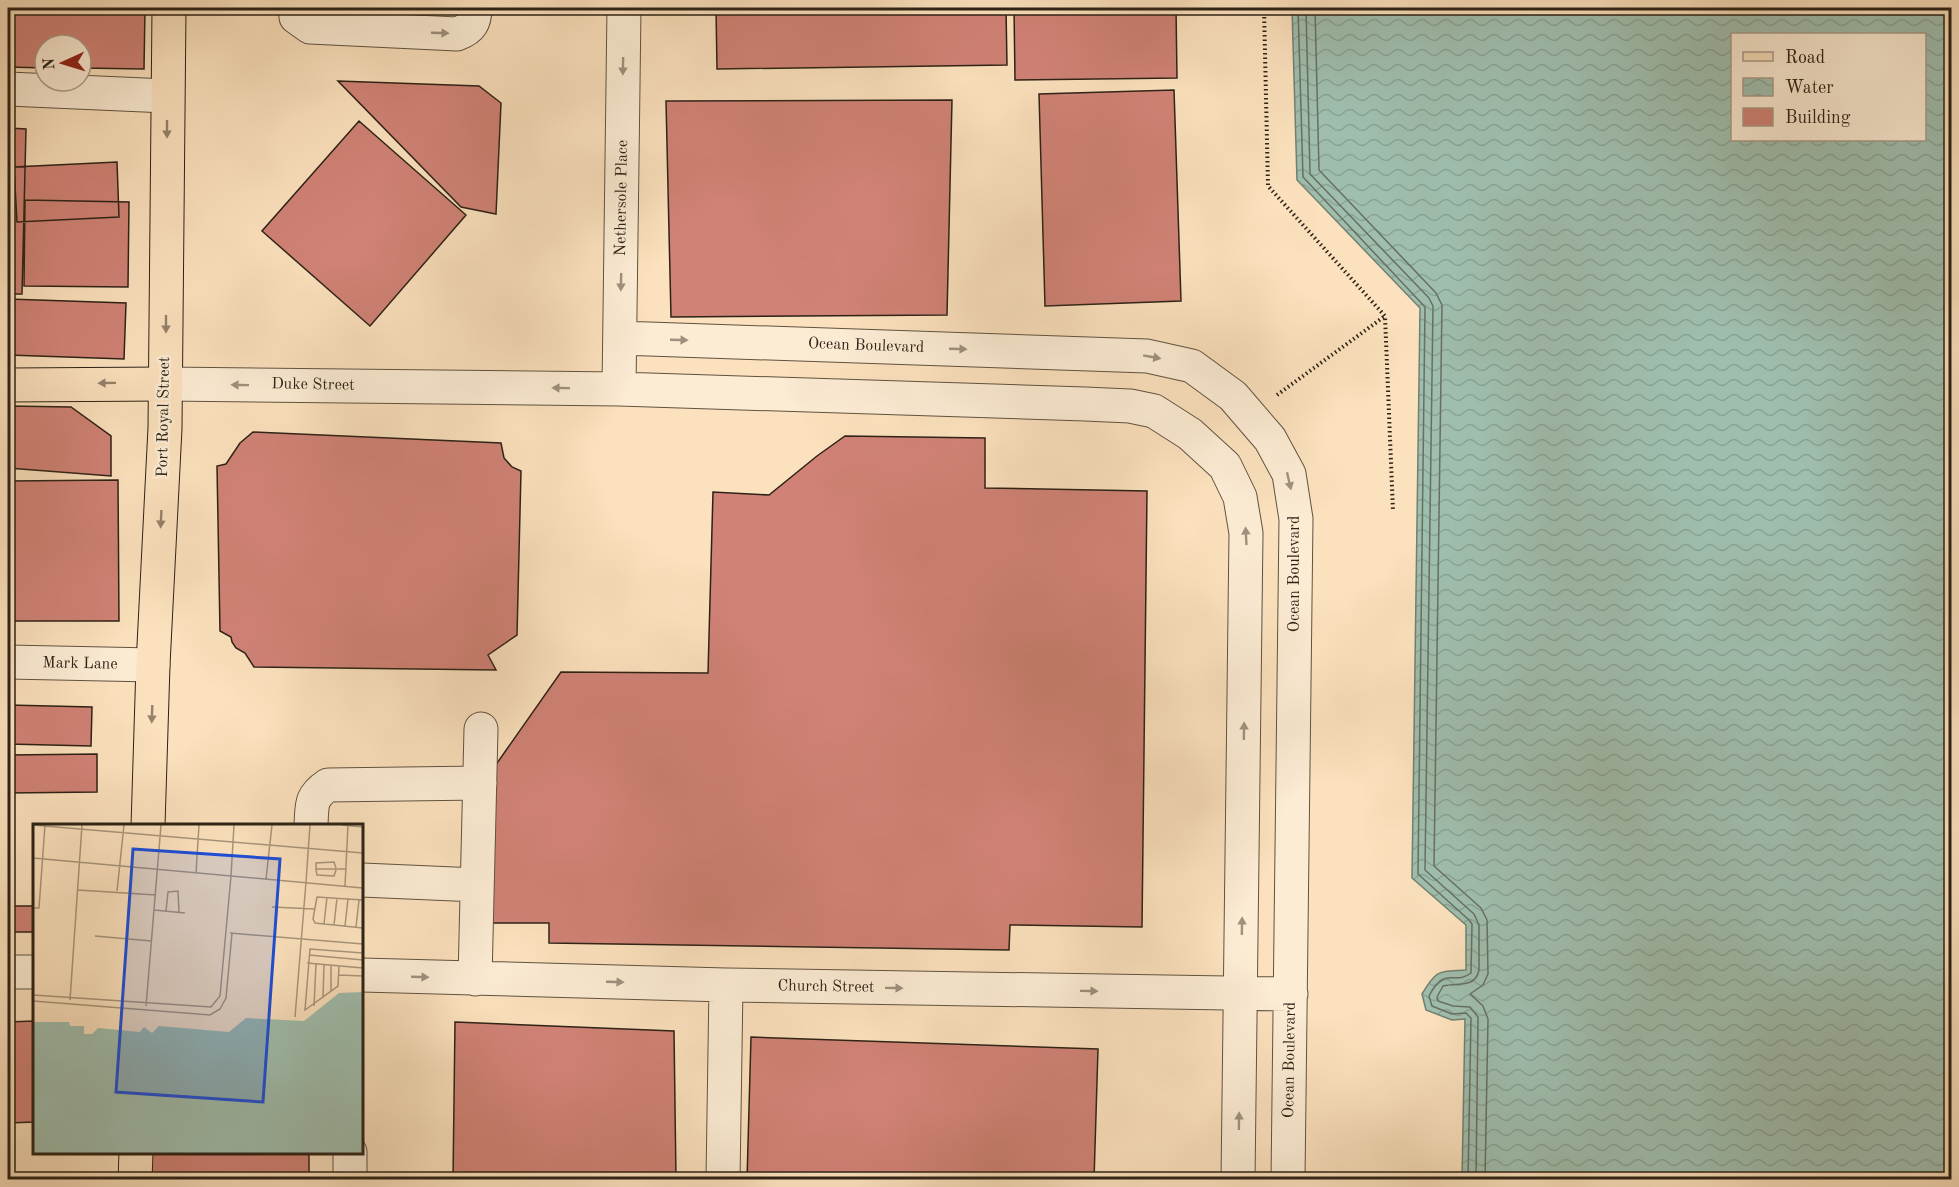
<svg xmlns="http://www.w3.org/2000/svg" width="1959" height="1187" font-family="'Old Standard TT',serif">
	<defs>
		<pattern id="water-waves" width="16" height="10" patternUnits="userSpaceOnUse" patternTransform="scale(1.5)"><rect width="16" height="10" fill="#9fbeae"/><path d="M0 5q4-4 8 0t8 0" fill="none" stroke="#89a395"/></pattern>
	</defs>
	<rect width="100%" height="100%" fill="#fbe1bd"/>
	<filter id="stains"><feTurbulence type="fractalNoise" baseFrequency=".00333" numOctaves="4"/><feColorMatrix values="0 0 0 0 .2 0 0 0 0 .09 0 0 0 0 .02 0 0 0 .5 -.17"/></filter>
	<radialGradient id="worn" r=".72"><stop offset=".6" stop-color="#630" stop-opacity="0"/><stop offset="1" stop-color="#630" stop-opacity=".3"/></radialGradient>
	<path fill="url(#water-waves)" stroke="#718071" stroke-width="1.5" fill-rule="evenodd" d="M 1292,8 L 1951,8 L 1951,1179 L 1462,1179 L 1465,1019 L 1452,1020 L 1426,1010 L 1422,994 C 1437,969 1438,972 1466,970 L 1466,925 L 1412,878 L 1420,308 L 1297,180 ZM 1732,34 L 1924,34 L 1924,140 L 1732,140 Z"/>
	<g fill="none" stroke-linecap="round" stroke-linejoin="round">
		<path stroke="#667062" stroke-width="1.5" d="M 1298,8 L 1303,177 L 1425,307 L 1418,874 L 1469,920 L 1472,924 L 1471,973 C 1454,986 1445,965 1429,996 L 1432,1006 L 1452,1014 L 1466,1013 L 1471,1018 L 1468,1180
			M 1306,8 L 1310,174 L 1429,298 L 1433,306 L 1425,870 L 1474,914 L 1479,925 L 1479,970 C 1475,989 1458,982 1443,986 L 1437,997 L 1438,1001 L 1453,1006 L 1470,1007 L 1478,1017 L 1476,1180
			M 1315,8 L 1319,170 L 1436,293 L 1442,305 L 1434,866 L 1481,908 L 1487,920 L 1488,974 L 1483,985 L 1470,994 L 1483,1006 L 1488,1019 L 1485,1180"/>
	</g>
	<path fill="#d08276" stroke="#2c2216" stroke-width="1.5" d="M 8,8 L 145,8 L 144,69 L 81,68 L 81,45 L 45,45 L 45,68 L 8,67 Z
		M 716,8 L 1006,8 L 1007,65 L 717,69 Z
		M 1014,8 L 1176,8 L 1177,78 L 1015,80 Z
		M 338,81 L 479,86 L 501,103 L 496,214 L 461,207 Z
		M 1174,90 L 1181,301 L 1045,306 L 1039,94 Z
		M 952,100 L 947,315 L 671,317 L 666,101 Z
		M 359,121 L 466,215 L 370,326 L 262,231 Z
		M 8,128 L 26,129 L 22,294 L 8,294 Z
		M 117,162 L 119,217 L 17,222 L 14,167 Z
		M 25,200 L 129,202 L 128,287 L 24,286 Z
		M 8,299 L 126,303 L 124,359 L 8,355 Z
		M 8,406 L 71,407 L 111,436 L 111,476 L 8,468 Z
		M 253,432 L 501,443 L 504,458 L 512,467 L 521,471 L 517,635 L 488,655 L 496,670 L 254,667 L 245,653 L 236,648 L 232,642 L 231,637 L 220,631 L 217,466 L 226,464 L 240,443 Z
		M 845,436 L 985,438 L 985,488 L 1147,491 L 1142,927 L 1010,925 L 1009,950 L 549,943 L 549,923 L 488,923 L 488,776 L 561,672 L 708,673 L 713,492 L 769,495 L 817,456 Z
		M 118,480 L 119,621 L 8,621 L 8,481 Z
		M 8,705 L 92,707 L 91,746 L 8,744 Z
		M 97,754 L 97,792 L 8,793 L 8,755 Z
		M 8,906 L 34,906 L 34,932 L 8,932 Z
		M 34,1021 L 34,1122 L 8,1123 L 8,1022 Z
		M 455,1022 L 674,1031 L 676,1180 L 453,1180 Z
		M 751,1037 L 1098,1049 L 1094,1180 L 747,1180 Z
		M 148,1152 L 309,1152 L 309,1180 L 148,1180 Z"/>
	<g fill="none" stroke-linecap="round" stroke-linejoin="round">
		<defs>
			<path id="minor" d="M 295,8 L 296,17 L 310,27 L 457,34 C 471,29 475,22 475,8
				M 8,89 L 167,96
				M 620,338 L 1147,356 L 1192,366 L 1233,396 L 1270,439 L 1289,474 L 1296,519 L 1288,1180
				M 166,384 L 619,389 L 1085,404 L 1130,406 L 1154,411 L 1190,434 L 1225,466 L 1240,497 L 1246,533 L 1238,1180
				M 619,389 L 624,8
				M 8,662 L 153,665
				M 311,826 C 312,805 310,797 328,785 L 480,783
				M 362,880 L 477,885
				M 8,972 L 34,972
				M 362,975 L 726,985 L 1291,994
				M 475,979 L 481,729
				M 350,1180 L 350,1152
				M 723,1180 L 726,985"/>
			<path id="major" d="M 8,385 L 166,384"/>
			<path id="highway" d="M 148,826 L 153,665 L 165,428 L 169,8
				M 135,1180 L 136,1152"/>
		</defs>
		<use href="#minor" stroke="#605240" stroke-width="35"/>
		<use href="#major" stroke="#2c2216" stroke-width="35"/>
		<use href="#highway" stroke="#2c2216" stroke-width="35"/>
		<path stroke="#2c2216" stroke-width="4" stroke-dasharray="1.5 3" stroke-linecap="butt" d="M 1264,8 L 1268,186 L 1385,316 L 1393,511
			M 1277,395 L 1385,316"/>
		<use href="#minor" stroke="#fcecd4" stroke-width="33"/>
		<use href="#major" stroke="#fbe1bd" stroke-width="33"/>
		<use href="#highway" stroke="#fbe1bd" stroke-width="33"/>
	</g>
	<defs><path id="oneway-solid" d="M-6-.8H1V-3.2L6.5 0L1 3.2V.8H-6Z" transform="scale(1.5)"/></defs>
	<g fill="#9e917e">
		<use href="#oneway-solid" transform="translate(440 33) rotate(2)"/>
		<use href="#oneway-solid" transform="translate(623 66) rotate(91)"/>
		<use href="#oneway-solid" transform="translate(621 282) rotate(91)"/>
		<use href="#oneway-solid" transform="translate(679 340) rotate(2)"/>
		<use href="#oneway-solid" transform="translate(958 349) rotate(2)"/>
		<use href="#oneway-solid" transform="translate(1152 357) rotate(10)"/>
		<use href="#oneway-solid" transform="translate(240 385) rotate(-179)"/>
		<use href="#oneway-solid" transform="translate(561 388) rotate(-179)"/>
		<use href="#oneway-solid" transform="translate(1289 481) rotate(77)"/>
		<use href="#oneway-solid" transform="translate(1246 536) rotate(-93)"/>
		<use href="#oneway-solid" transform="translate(1244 731) rotate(-89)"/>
		<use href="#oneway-solid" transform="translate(1242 926) rotate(-89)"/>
		<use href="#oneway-solid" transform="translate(420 977) rotate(2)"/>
		<use href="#oneway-solid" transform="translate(615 982) rotate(2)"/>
		<use href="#oneway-solid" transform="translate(894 988) rotate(1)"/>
		<use href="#oneway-solid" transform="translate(1089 991) rotate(1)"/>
		<use href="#oneway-solid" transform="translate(1239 1121) rotate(-89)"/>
	</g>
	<g fill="#94826a">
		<use href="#oneway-solid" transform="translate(167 129) rotate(90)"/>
		<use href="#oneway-solid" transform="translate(166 324) rotate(90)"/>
		<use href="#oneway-solid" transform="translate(107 383) rotate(179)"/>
		<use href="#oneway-solid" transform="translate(161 519) rotate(93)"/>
		<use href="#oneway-solid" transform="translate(152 714) rotate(92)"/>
	</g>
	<g text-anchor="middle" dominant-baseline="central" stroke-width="5" stroke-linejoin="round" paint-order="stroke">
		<g font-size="16" fill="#2c2216" stroke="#fcecd4">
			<text transform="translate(622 198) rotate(-89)">Nethersole Place</text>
			<text transform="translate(866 346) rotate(2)">Ocean Boulevard</text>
			<text transform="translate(313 385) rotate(1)">Duke Street</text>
			<text transform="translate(164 417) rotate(-89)">Port Royal Street</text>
			<text transform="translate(1295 574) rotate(-90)">Ocean Boulevard</text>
			<text transform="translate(80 664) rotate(1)">Mark Lane</text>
			<text transform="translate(826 987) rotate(1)">Church Street</text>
			<text transform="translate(1290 1060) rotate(-89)">Ocean Boulevard</text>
		</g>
	</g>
	<g transform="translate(33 824)">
		<rect width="330" height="330" fill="#fbe1bd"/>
		<path d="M 330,168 L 330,329 L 0,329 L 0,198 L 36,198 L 37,202 L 51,202 L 51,210 L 59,210 L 65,204 L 107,208 L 111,203 L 119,209 L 126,202 L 196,208 L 213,194 L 271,197 L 306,169 Z" fill="#9fbeae"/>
		<path fill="none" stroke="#a8957a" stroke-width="1.5" d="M 0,1 L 330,29M 309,1 L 330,3M 0,34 L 330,64M 303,44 L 301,38 L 283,39 L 283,45 L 312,45M 283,45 L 284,51 L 301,52 L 303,46M 163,49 L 166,1M 198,52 L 201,1M 233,55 L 239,1M 273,58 L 277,1M 312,62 L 315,1M 45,66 L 123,71M 84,67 L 91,1M 330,76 L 284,73 L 280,95 L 282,99 L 330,104M 239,83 L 282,85M 0,84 L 6,84 L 12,1M 121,86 L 152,89M 133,87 L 135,68 L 145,67 L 146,88M 291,100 L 294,73M 301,101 L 304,74M 312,102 L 315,75M 323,103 L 326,76M 197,109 L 330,120M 62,112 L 118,117M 276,131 L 330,136M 274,139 L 330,144M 306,142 L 305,162 L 272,186 L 277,125 L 330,129M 306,151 L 330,152M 298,167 L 298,141M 0,171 L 178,183 L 187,172 L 198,52M 290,174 L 291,140M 37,176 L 49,1M 0,177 L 177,191 L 187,185 L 193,174 L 199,109M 113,182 L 128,1M 281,182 L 283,140M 262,193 L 273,58"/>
		<path fill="#1d4ed8" fill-opacity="0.15" stroke="#1d4ed8" stroke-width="3" d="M 100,25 L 247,35 L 230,278 L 83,268 Z"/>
		<rect width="330" height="330" fill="none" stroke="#2c2216" stroke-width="3"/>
	</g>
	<rect width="1959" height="1187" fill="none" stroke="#fbe1bd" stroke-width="30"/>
	<rect x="9" y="9" width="1941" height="1169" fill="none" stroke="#2c2216" stroke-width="3"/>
	<rect x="15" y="15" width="1929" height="1157" fill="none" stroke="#2c2216" stroke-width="1.5"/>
	<rect x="1731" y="33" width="195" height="108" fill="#fcecd4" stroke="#a99b88" stroke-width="1.5"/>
	<rect x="1743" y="52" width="30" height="9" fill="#fbe1bd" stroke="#a99b88" stroke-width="1.5"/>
	<text x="1785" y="63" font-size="18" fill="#2c2216">Road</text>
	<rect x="1743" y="78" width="30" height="18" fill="url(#water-waves)" stroke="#a99b88" stroke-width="1.5"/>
	<text x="1785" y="93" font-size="18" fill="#2c2216">Water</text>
	<rect x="1743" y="108" width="30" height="18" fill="#d08276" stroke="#a99b88" stroke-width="1.5"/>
	<text x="1785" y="123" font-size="18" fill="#2c2216">Building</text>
	<g transform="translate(63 63) rotate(266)"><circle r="28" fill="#fcecd4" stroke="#a99b88" stroke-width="1.5"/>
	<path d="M0-4.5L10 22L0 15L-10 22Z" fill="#8f2418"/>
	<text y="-9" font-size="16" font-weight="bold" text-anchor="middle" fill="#2c2216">N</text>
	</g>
	<rect width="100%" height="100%" filter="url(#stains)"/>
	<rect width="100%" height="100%" fill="url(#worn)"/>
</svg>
